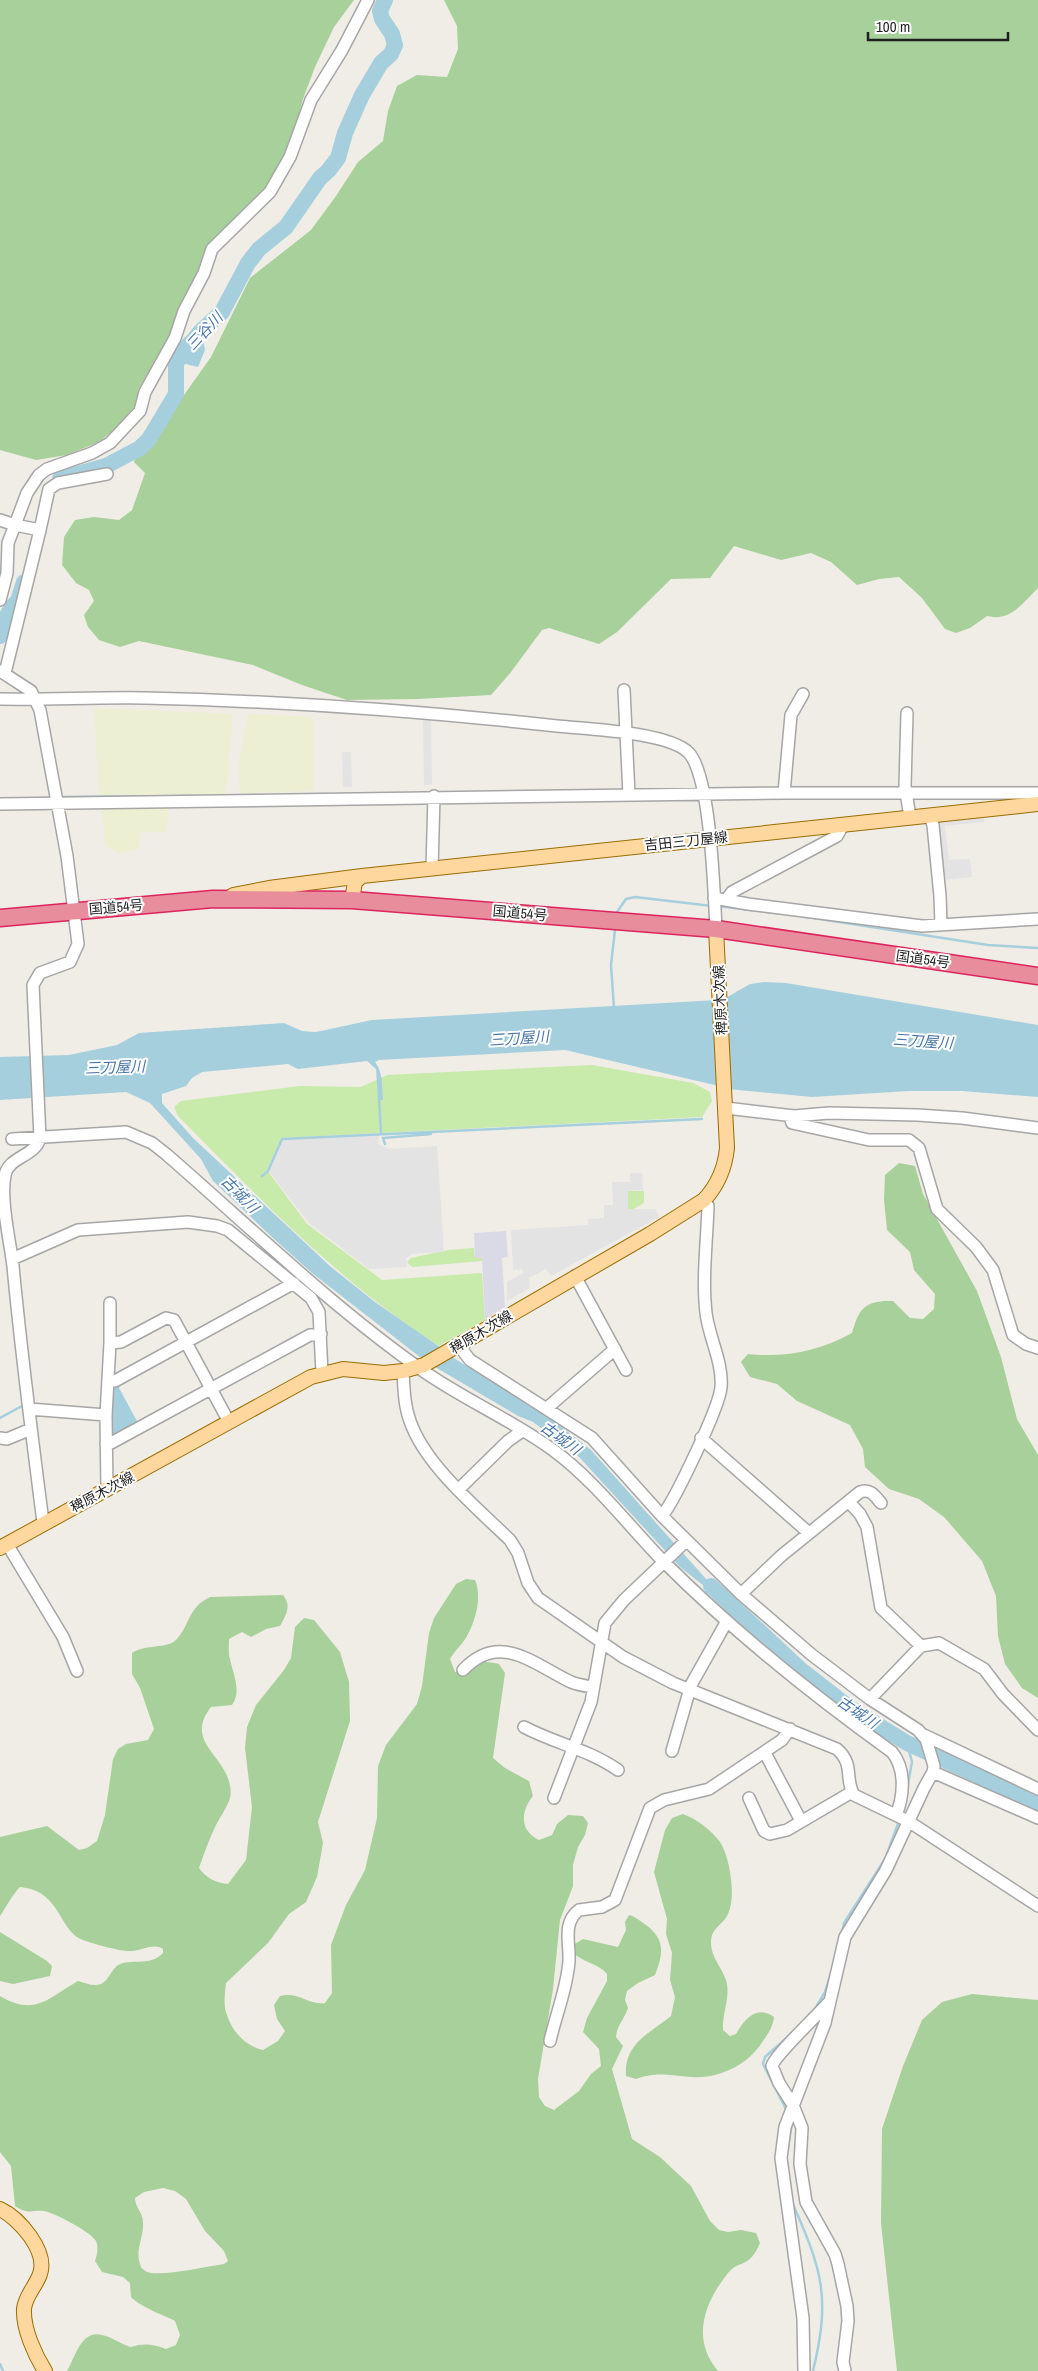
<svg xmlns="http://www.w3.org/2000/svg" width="1038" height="2371" font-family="'Archivo Narrow','Noto Sans JP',sans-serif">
	<rect width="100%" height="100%" fill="#f0ede6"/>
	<path fill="#ecefd1" d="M 96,708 L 233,714 L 226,792 L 225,794 L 99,795 L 94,709 Z
		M 248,714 L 312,717 L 314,719 L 314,791 L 240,793 L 238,763 Z
		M 107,804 L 168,806 L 167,829 L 165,832 L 143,832 L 140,834 L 138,850 L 118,853 L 105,845 L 102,810 Z"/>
	<path fill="#c8eaab" d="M 592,1065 L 693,1083 L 710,1092 L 712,1101 L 702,1117 L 281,1138 L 267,1170 L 307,1224 L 382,1280 L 482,1273 L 485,1320 L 439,1346 C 340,1283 260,1199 178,1116 L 174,1107 L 181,1101 L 300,1086 L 361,1087 L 387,1075 Z
		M 628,1191 L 644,1191 L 644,1203 L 628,1212 L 620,1208 L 628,1208 Z
		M 474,1248 L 475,1258 L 482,1258 L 482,1261 L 412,1267 L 407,1262 L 411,1258 L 448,1250 Z"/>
	<path fill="#a8d09a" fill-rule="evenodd" d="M 0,0 L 354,0 L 334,27 L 315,67 L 303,99 L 288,154 L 263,195 L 208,245 L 174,329 L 139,388 L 135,406 L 116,428 L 99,442 L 67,455 L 36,460 L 0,450 Z
		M 444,0 L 1038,0 L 1038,588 C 1023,603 1010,622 987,616 L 970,628 L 956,633 L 945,629 L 922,598 L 899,577 L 879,579 L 857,585 L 831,562 L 811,553 L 781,560 L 734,546 L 710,578 L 671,579 L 617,632 L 599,644 L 549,628 L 542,630 L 511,672 L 491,695 L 418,699 L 347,700 L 302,685 L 253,665 L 139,641 L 120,647 L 99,640 L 88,627 L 84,615 L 94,601 L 89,590 L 76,583 L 62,565 L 64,537 L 75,520 L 94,517 L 119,520 L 132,510 L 145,473 L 134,462 L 136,454 L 152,440 L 211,357 L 250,278 L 311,230 L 336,196 L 358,162 L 383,141 L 388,111 L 397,86 L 417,75 L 447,77 L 458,49 L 457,26 Z
		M 899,1163 L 915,1166 L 923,1194 L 977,1291 L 1001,1357 L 1017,1419 L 1038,1455 L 1038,1698 L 1022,1688 L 1005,1664 L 998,1636 L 996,1596 L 982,1561 L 944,1517 L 919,1499 L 889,1489 L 865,1467 L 863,1449 L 850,1425 L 797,1401 L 777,1384 L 750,1377 L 741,1362 L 748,1354 C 786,1358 819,1351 852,1333 C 859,1308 865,1300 893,1301 L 910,1318 L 923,1319 L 934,1309 L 935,1294 L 914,1270 L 910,1252 L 887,1230 L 884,1200 L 885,1175 Z
		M 466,1579 L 475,1580 C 482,1596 476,1619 468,1634 C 464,1643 455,1650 450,1659 L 455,1672 L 468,1672 C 476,1660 486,1661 499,1664 L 505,1673 L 493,1758 L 505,1768 L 529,1781 L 533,1796 C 520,1812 520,1831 539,1840 L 552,1835 L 557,1824 L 568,1815 L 583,1816 L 588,1823 L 585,1835 L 578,1847 L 573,1865 L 573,1886 L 560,1920 L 553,1989 L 538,2079 L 539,2097 L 545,2106 L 554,2110 L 579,2091 L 591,2074 L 601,2066 L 599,2049 L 583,2032 L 587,2018 L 607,1981 L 607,1974 C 598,1963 583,1963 571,1951 L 573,1945 L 583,1939 L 618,1947 L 626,1930 L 625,1922 L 629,1915 C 636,1917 640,1921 646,1925 C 666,1940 663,1954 655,1975 L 638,1983 L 627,1991 L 625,2000 L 628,2008 C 624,2020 617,2025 616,2037 L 623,2046 L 612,2069 L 632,2139 L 660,2157 L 691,2186 L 710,2221 L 719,2230 L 728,2232 L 741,2230 L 756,2233 L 760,2243 C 749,2269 740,2259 728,2273 C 704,2303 691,2339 718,2371 L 67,2371 C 75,2358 81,2329 102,2335 C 112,2337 121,2344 131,2347 C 144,2343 153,2344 166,2349 L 176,2345 L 180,2335 L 175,2321 C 163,2315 139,2306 131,2297 L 130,2283 L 123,2277 L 102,2272 L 95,2261 C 97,2254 99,2248 96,2241 C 91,2232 55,2213 44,2211 C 30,2210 29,2215 15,2206 L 11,2166 L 0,2152 L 0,1996 C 35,2017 48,1998 78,1981 C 85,1983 94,1987 101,1984 C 111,1979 111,1966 123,1963 C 137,1960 152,1965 163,1953 L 163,1949 C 154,1943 143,1950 133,1951 C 121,1952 94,1944 83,1940 C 58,1931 62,1891 20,1887 C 14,1892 5,1909 0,1916 L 0,1837 L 47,1826 L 79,1850 L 87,1848 L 97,1841 L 105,1815 L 113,1759 L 118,1749 L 126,1744 L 148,1740 L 154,1729 L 140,1688 L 132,1674 L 132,1653 C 145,1644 167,1649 176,1640 C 190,1626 187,1608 210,1597 L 283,1595 C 292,1606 286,1615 280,1626 L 266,1629 L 251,1637 L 242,1632 L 229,1639 C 229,1645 228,1653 230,1659 C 233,1674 242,1691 232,1705 L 211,1707 C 184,1742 225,1754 230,1786 C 231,1790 231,1797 229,1801 C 226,1809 220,1817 216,1825 C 209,1839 204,1854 199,1868 C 207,1879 215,1882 228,1884 L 246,1860 L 252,1807 L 245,1748 L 247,1727 L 256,1705 L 284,1670 L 291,1658 L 295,1627 L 304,1618 L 314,1620 L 340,1652 L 349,1682 L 350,1721 L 318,1822 L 323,1843 L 317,1877 L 306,1902 L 289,1914 L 268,1943 L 226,1983 C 225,1993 223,2006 227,2015 C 232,2032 247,2047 263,2050 L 278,2041 L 285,2031 L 277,2019 L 274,2005 L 280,1996 C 298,1991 308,2005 325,2003 L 332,1993 L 331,1945 L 346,1905 L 365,1870 L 377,1818 L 378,1766 L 386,1745 L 417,1704 L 422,1686 L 429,1633 L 434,1618 L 456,1584 ZM 163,2188 L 175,2191 L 186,2199 L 205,2231 L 224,2251 L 228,2261 L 224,2264 C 204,2267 170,2275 151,2273 C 146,2272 141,2269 140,2264 C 135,2250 144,2237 143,2222 C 143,2213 135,2207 135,2198 L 144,2192 Z
		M 683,1814 C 697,1819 711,1830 720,1842 C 730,1857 737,1899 727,1916 C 721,1926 712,1928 711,1941 C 710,1956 722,1968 726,1980 C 731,1997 722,2013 723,2030 L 730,2036 L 736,2034 C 744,2020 756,2004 774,2017 C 773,2028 767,2035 761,2044 C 747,2065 718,2079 693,2077 C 670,2076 659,2071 636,2079 L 626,2076 C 624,2043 649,2034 671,2016 L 675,1997 L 670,1980 L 672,1953 L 666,1934 L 667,1919 L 654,1872 L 665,1830 L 672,1818 Z
		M 0,1932 L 47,1961 L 52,1966 L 50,1976 L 13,1984 L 0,1981 Z
		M 972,1994 L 1038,2000 L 1038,2371 L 897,2371 L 881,2223 L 882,2129 L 903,2066 L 922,2020 L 942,2002 Z"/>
	<path fill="#e3e3e3" d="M 423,714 L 431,714 L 432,785 L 424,785 Z
		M 342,752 L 351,752 L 352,787 L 343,787 Z
		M 983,814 L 984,822 L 945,826 L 949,860 L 970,859 L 972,877 L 941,880 L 935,819 Z
		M 379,1134 L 378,1144 L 390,1149 L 437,1146 L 444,1252 L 411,1254 L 406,1259 L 407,1267 L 369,1269 L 308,1222 L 267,1169 L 282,1138 Z
		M 630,1173 L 642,1173 L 643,1190 L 628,1191 L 628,1209 L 655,1209 L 659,1217 L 551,1276 L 546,1269 L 529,1278 L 530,1288 L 507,1301 L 507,1282 L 523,1273 L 522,1269 L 513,1270 L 511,1230 L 588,1225 L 588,1219 L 604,1218 L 604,1205 L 613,1205 L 612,1182 L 630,1182 Z"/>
	<path fill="#dadae6" d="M 506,1231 L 508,1257 L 502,1258 L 505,1307 L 485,1319 L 482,1258 L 475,1258 L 474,1233 Z"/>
	<path fill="#a6cfde" d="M 193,330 L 202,334 L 205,350 L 198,367 L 169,360 L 182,340 Z
		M 764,982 L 786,983 L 1038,1025 L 1038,1097 L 962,1091 L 909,1091 L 812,1097 L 728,1089 L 724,999 L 750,984 Z
		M 717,1000 L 723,1087 L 565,1050 L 379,1060 L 375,1062 C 383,1072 382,1086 383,1100 L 378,1100 L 376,1069 L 367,1061 L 298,1069 L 288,1064 L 202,1072 L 192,1078 L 186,1086 L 162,1094 L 162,1103 L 193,1138 L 331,1267 L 375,1302 L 444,1350 L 425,1361 L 312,1273 L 273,1238 L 213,1181 L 201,1159 L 150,1103 L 126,1092 L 0,1100 L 0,1057 L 69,1055 L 117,1045 L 139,1033 L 284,1023 L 302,1031 L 316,1032 L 372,1020 Z
		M 449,1355 L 553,1420 L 591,1450 L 732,1608 L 680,1567 L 579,1457 L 533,1422 L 518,1416 L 430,1364 Z
		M 118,1386 L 138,1423 L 114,1436 L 110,1433 L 110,1391 Z"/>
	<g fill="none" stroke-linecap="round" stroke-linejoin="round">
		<path stroke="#a6cfde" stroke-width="2.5" d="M 60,797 L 192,796
			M 717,906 L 784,914
			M 617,912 L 626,899 L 635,897 L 712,906
			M 807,917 L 988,945 L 1038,948
			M 614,1008 L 611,965 L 615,930
			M 379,1098 L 381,1134
			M 385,1144 L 383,1138 L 431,1134
			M 262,1176 L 268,1171 L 282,1139 L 702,1119
			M 0,1418 L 22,1406
			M 907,1743 L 912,1762 L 908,1784
			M 887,1854 L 899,1821
			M 842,1934 L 844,1923 L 885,1859
			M 815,2009 L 825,1992 L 831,1973
			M 787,2111 L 763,2064 L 765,2057 L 791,2034
			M 788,2147 L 792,2123
			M 792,2202 C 822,2270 831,2297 813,2371
			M 0,2364 L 3,2371"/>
		<path stroke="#a6cfde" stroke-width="16" d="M 60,479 L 106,466 L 140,448 L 149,439 L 176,394 L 176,363 L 200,332 L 222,312 L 248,263 L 259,249 L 286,227 L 320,178 L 328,171 L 338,158 L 345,133 L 362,95 L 381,63 L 391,54 L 395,45 L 392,34 L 382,19 L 380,11 L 385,0
			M 0,636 L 7,616 L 11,608 L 18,601 L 24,582
			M 711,1586 L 800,1669 L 850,1708 L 907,1743 L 1038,1803"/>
		<defs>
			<path id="minor" d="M 0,520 L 15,525 L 27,493 L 39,475 L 47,469 L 92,453 L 110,443 L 140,411 L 145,392 L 175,338 L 184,311 L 204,273 L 212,249 L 270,192 L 290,157 L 311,100 L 342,50 L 368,0
				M 40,530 L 49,489 L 58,483 L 107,474
				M 0,600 L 7,573 L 8,543 L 15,525 L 40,530 L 5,673
				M 0,671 L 31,691 L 40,710 L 67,856 L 78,944 L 70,962 L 40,973 L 33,985 L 40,1138 C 35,1157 9,1156 5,1175 C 0,1199 10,1241 13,1266 C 21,1352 32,1437 43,1522
				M 624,690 L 629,795
				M 0,699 C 48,700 97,697 145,698 C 283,701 420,711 557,726 C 587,729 669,732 689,753 C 711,778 714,893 716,929
				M 907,713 L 905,786 L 910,817
				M 784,793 L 791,715 L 803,694
				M 0,804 L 784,793 L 1038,793
				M 929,815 L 933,825 L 940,896 L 941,925
				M 432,869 L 434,796
				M 714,898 L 748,904 L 922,926 L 1038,919
				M 726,900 L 732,892 L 837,836 L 843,825
				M 726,1108 L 794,1116 L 829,1113 L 917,1115 L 962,1118 L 1038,1128
				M 790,1116 L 792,1123 L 869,1140 L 909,1140 L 919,1148 L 937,1209 L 976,1247 L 993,1270 L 1013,1335 L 1026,1344 L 1038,1348
				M 12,1139 L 126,1132 L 152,1143 L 166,1154 C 250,1227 329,1304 419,1368 C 462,1399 511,1419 553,1450 C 594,1480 628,1525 663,1561 C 734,1632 811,1694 892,1752 C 906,1769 904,1796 896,1815
				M 12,1259 L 78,1230 L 188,1222 L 217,1226 L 228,1230 L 311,1298 L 319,1312 L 322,1373
				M 575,1276 L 626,1370
				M 110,1303 L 110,1343
				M 459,1346 L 470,1360 L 592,1438 L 662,1516 L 741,1594 L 812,1655 L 870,1699 L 918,1730 L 926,1739 L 934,1766 L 933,1772 L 924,1788 L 886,1870 L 845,1937 L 825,2023 L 785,2127 L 781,2158 L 803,2318 L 804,2371
				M 403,1371 C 404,1388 404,1405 410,1421 C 425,1465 477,1508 510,1540 L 518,1553 L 528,1583 L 538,1598 L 623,1657 L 673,1683 L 837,1749 C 855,1765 844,1779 854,1795 L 908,1821 L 1038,1906
				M 108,1381 L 115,1381 L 294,1283
				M 547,1408 L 615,1349
				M 29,1409 L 106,1415
				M 0,1438 L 7,1439 L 31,1429
				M 701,1438 L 809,1533
				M 106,1444 L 111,1443 L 310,1335 L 321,1334
				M 107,1490 L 106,1415 L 110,1343 L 121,1342 L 166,1318 L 174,1320 L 229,1422
				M 458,1490 L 508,1441 L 522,1431
				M 849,1502 L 860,1514 L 867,1527 L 881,1608 L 921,1646
				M 662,1516 C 675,1500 720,1406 721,1387 C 723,1362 709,1338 706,1313 C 702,1278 707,1240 708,1206 L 704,1200
				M 7,1544 L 63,1637 L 77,1671
				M 741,1594 L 781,1556 L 860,1492 C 870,1488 875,1496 881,1503
				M 463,1670 C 500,1631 533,1664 571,1682 C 578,1685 586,1686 593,1687
				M 870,1699 L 921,1646 L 939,1643 L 984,1669 L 1003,1694 L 1038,1730
				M 524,1727 C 556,1744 588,1749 618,1770
				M 924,1735 L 1038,1789
				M 672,1751 L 691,1685 L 727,1621
				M 765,1753 L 801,1821
				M 933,1772 L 1038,1818
				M 554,1798 L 591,1702 L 605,1623 L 624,1600 L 686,1541
				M 749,1798 L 764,1831 L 770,1834 L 787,1830 L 852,1792
				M 828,2003 C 817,2016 775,2055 772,2066 L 779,2083 L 793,2105 L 802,2128 L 800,2164 L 806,2202 L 835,2254 L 838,2264 L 847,2306 L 848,2321 L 843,2362 L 845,2371
				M 550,2041 C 556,2014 567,1989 569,1961 C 570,1943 562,1923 579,1910 L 602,1907 L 615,1900 L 650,1808 L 664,1800 L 709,1789 L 782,1740 L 790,1729"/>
			<path id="major" d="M 233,895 L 269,888 L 362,876
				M 352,900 L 355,882 L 362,876 L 1038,804
				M 0,1548 L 311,1377 L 343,1369 L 384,1373 L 403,1371 L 424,1365 L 650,1234 L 704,1200 C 718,1185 725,1168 727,1148 L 716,929
				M 0,2209 C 19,2218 48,2251 40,2274 C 36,2286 25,2296 24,2309 C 23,2329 35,2355 45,2371"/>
			<path id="highway" d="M 0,918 L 213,899 L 352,900 L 716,929 L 1038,976"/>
		</defs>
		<use href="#minor" stroke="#a6a6a6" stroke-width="14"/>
		<use href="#major" stroke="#9b6c00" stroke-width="16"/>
		<use href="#highway" stroke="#dd245e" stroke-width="19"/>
		<use href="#minor" stroke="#fff" stroke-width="11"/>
		<use href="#major" stroke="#fdd79e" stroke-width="14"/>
		<use href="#highway" stroke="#e88d9b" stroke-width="16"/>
	</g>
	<g text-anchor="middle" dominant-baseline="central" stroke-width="4" stroke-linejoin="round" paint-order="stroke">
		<g font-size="14" fill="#1f1f1f" stroke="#fff">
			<text transform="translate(686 841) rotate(-6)">吉田三刀屋線</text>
			<text transform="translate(116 907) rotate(-5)">国道54号</text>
			<text transform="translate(520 913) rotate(5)">国道54号</text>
			<text transform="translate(923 959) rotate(8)">国道54号</text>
			<text transform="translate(720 1000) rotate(-93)">稗原木次線</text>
			<text transform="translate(481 1332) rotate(-31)">稗原木次線</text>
			<text transform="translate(102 1492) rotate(-28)">稗原木次線</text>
		</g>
		<g font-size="15" font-style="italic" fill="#4775a9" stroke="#fff">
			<text transform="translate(204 331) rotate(-47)">三谷川</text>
			<text transform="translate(519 1038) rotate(-4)">三刀屋川</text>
			<text transform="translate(923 1041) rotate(4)">三刀屋川</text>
			<text transform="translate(115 1067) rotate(-2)">三刀屋川</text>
			<text transform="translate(240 1194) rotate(45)">古城川</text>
			<text transform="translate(561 1438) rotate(36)">古城川</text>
			<text transform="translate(858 1712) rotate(34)">古城川</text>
		</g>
	</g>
	<path d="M868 32v8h140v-8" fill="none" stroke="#1f1f1f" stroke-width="2.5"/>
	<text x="876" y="32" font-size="15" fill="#1f1f1f" stroke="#ffffff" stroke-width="4" paint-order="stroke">100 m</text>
</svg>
